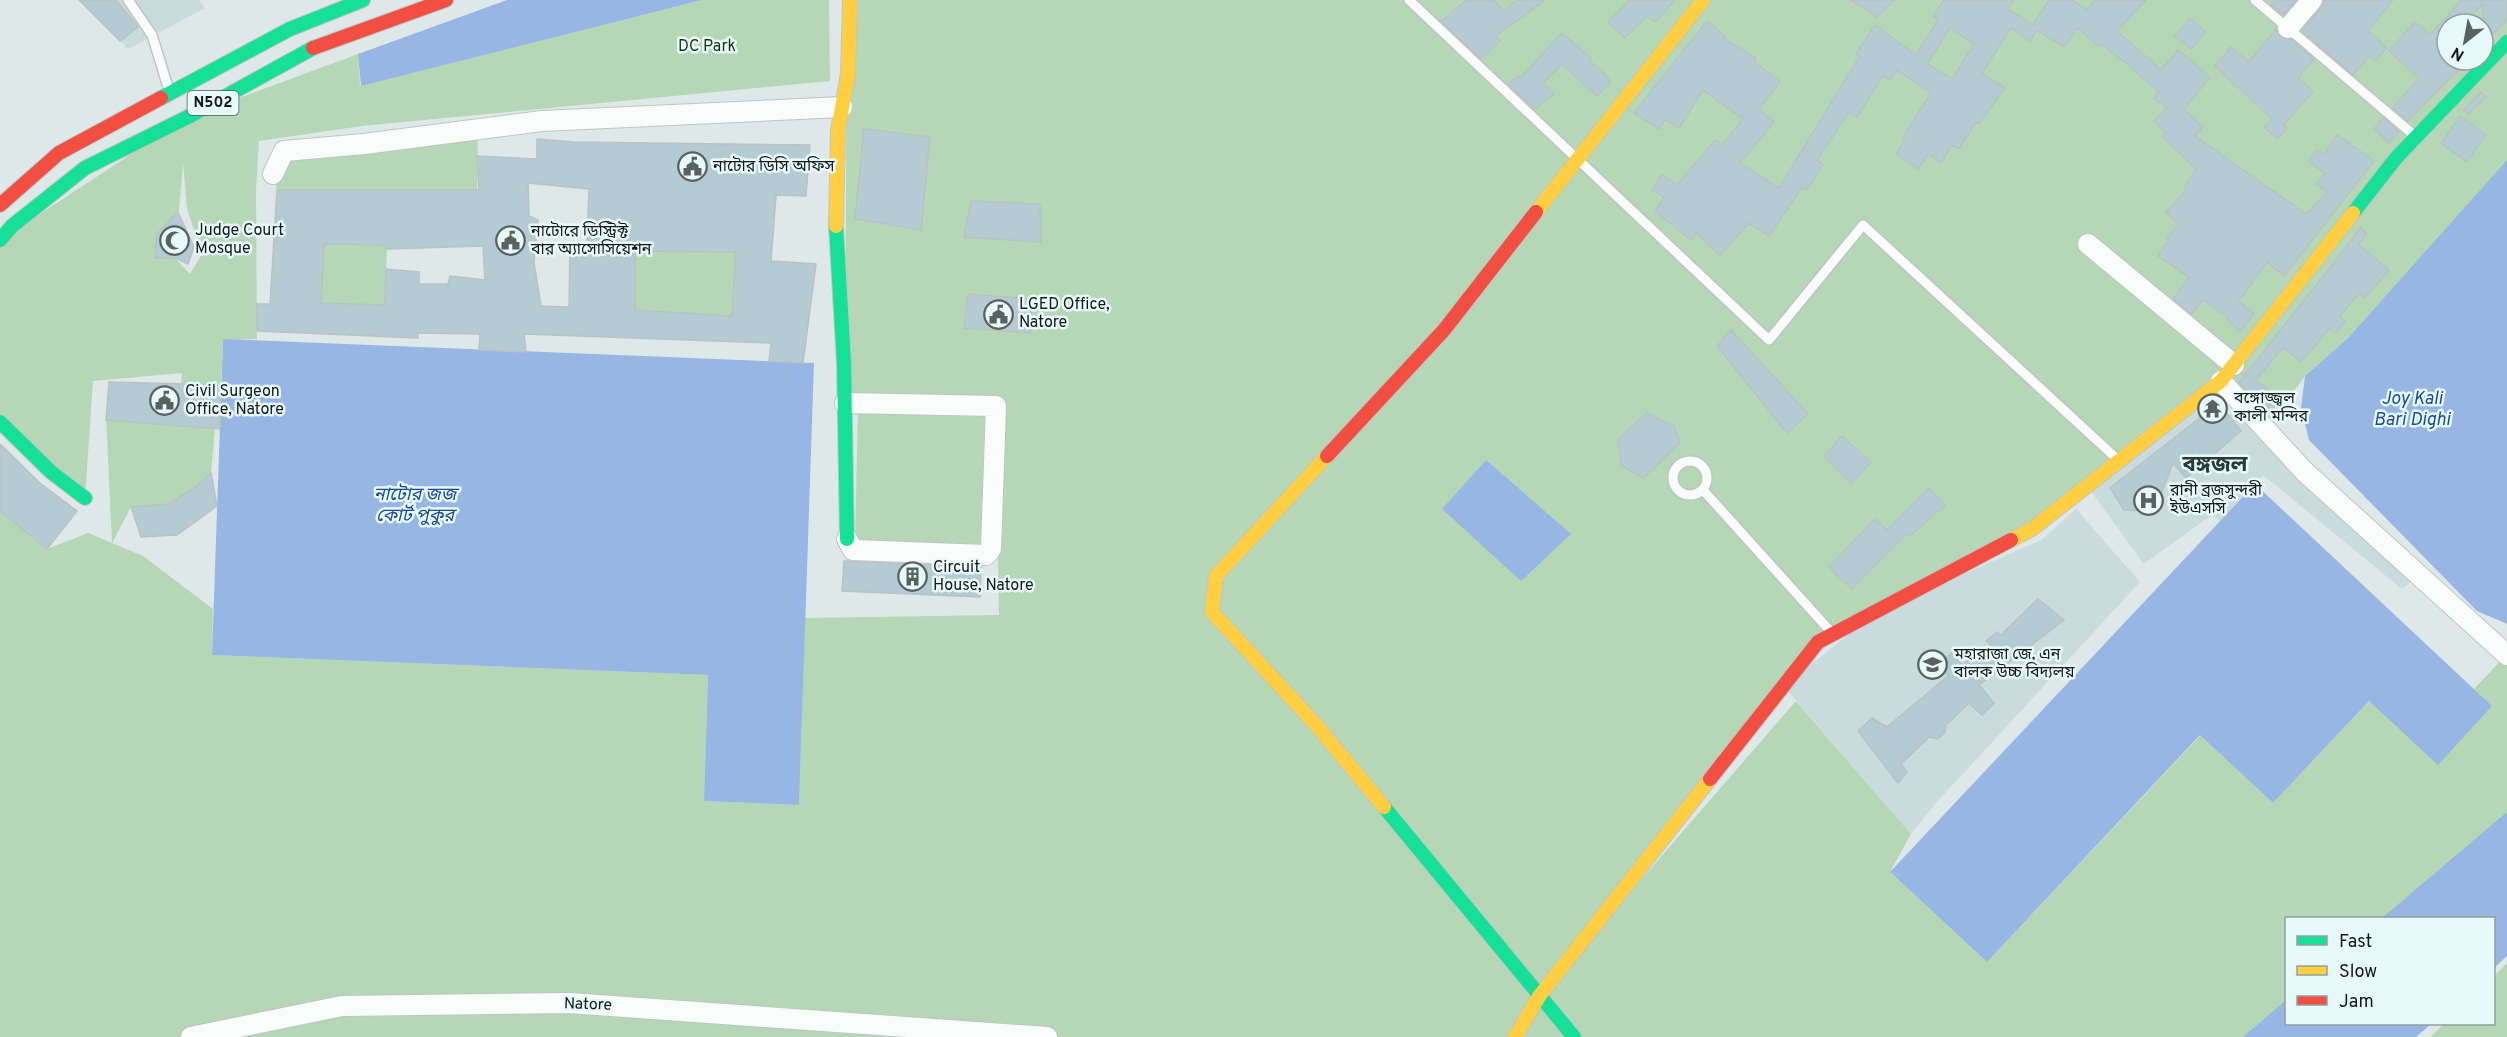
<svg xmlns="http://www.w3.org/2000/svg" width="2507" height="1037" font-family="Overpass,'Noto Sans Bengali',sans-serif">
	<rect width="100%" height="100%" fill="#dfe8e8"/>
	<path fill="#c9dbdc" d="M 79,0 L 199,0 L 205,8 L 128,49 Z
		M 2190,406 L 2212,428 L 2236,410 L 2412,581 L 2402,589 L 2263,475 L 2220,521 L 2213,514 L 2144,564 L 2087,486 Z
		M 2076,509 L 2140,582 L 1935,804 L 1911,834 L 1784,686 L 1876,613 L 2041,540 Z"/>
	<path fill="#b5d7b5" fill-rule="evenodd" d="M 702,0 L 829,0 L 830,81 L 362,126 L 259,141 L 256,190 L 257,339 L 223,340 L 221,385 L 181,384 L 182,373 L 93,381 L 85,498 L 0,419 L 0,240 L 188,117 L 358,54 L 360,86 ZM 183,163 L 187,209 L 202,254 L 190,274 L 175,258 Z
		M 847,0 L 2507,0 L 2507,162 L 2349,337 L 2305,376 L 2266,429 L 2222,381 L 2032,529 L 1818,642 L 1553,981 L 1796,701 L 1911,834 L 1890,872 L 1987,962 L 2201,735 L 2273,803 L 2369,701 L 2492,707 L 2474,689 L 2507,654 L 2507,816 L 2395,918 L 2286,918 L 2286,1018 L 2266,1037 L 0,1037 L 0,511 L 47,549 L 88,533 L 112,543 L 106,417 L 215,428 L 211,473 L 197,486 L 169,504 L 131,507 L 112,543 L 143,556 L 213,609 L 212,655 L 708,675 L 704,801 L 799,805 L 805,618 L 999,615 L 996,406 L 845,403 ZM 2447,24 L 2483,24 L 2483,60 L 2447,60 Z
		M 478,129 L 477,190 L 277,190 L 273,174 L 284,151 Z
		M 324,244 L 387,245 L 385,305 L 321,303 Z
		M 635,251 L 736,252 L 732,316 L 635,310 Z
		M 858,406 L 985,415 L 980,553 L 855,545 Z
		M 2507,963 L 2507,1037 L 2430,1037 L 2444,1024 L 2494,1024 L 2494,976 Z"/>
	<path fill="#97b6e4" d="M 507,0 L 702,0 L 361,86 L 358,54 Z
		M 2507,160 L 2507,624 L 2477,611 L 2309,440 L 2301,408 L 2305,376 L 2349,337 Z
		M 223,339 L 814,363 L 799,805 L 704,801 L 708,675 L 212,655 Z
		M 1486,460 L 1571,534 L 1521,581 L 1442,509 Z
		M 2255,484 L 2492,706 L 2438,765 L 2369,701 L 2273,803 L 2200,735 L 1987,962 L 1890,872 Z
		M 2507,812 L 2507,956 L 2494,968 L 2494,918 L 2382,918 Z
		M 2286,1000 L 2286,1024 L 2431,1024 L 2416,1037 L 2243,1037 Z"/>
	<path fill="#b5cbd3" stroke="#bac1c2" stroke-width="1.5" fill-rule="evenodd" d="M 79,0 L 116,0 L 138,27 L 120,41 Z
		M 1467,0 L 1494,0 L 1503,11 L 1517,0 L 1545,0 L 1496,36 L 1500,41 L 1481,59 L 1441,21 Z
		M 1630,0 L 1675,0 L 1655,22 L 1647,16 L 1625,38 L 1608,22 Z
		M 1851,0 L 1895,0 L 1877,17 Z
		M 1944,0 L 2014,0 L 2008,9 L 2033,25 L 2049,0 L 2072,0 L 2087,10 L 2095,0 L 2146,0 L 2117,31 L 2161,70 L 2178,50 L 2210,77 L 2184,109 L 2203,127 L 2195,136 L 2306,214 L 2327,192 L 2316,184 L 2325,173 L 2308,161 L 2317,150 L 2324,155 L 2337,135 L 2374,161 L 2284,276 L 2267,262 L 2239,301 L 2254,314 L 2240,331 L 2226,319 L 2228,317 L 2203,300 L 2192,314 L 2173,299 L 2189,277 L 2158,256 L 2169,240 L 2167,238 L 2179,224 L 2166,213 L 2187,189 L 2184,187 L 2196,169 L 2162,136 L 2166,133 L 2154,121 L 2167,108 L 2154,98 L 2159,92 L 2126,63 L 2101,44 L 2099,46 L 2077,28 L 2064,47 L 2037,30 L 2030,41 L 2011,28 L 1982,73 L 2005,88 L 1979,124 L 1976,122 L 1959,149 L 1952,145 L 1941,163 L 1928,154 L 1918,169 L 1896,154 L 1905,140 L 1902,138 L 1931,93 L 1897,70 L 1890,80 L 1883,76 L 1857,117 L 1849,112 L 1817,160 L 1823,165 L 1807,190 L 1802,187 L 1769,236 L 1749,223 L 1720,255 L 1696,233 L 1691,240 L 1655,211 L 1664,197 L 1652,190 L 1662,175 L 1677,185 L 1715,140 L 1722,145 L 1743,119 L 1703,90 L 1679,128 L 1665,119 L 1659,129 L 1634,113 L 1707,21 L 1726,37 L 1725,39 L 1756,58 L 1754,61 L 1780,82 L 1759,109 L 1774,122 L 1740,163 L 1779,188 L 1860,56 L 1856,54 L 1875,25 L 1916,55 L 1938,20 L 1933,17 ZM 1950,28 L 1974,44 L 1952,79 L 1927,64 Z
		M 2275,0 L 2296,0 L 2283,15 L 2271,5 Z
		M 2324,0 L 2393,0 L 2368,31 L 2387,48 L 2375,61 L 2369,56 L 2353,75 L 2302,31 L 2321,8 Z
		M 2462,0 L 2507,0 L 2507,20 L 2483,44 L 2483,4 L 2463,24 L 2447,24 L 2447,60 L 2463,60 L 2456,68 L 2458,70 L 2408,121 L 2393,108 L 2419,78 L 2389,51 L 2415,22 L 2430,35 Z
		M 2190,18 L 2206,32 L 2191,49 L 2175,36 Z
		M 2276,29 L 2281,37 L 2291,39 L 2314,59 L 2298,78 L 2313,91 L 2284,125 L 2287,128 L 2277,139 L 2264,127 L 2272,119 L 2215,66 L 2231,47 L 2249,62 Z
		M 1562,33 L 1591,58 L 1589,60 L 1611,81 L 1597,96 L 1562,64 L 1543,83 L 1554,94 L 1535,109 L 1508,84 L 1518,76 L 1520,78 Z
		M 2481,92 L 2486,97 L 2468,114 L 2464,110 Z
		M 2460,116 L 2486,135 L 2467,162 L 2441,143 Z
		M 2384,118 L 2399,132 L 2389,143 L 2374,129 Z
		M 864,129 L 930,137 L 921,230 L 855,219 Z
		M 537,139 L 574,142 L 810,145 L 806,196 L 776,195 L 771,261 L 816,264 L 803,363 L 769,361 L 771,343 L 524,334 L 526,352 L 479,350 L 480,334 L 418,333 L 418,338 L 257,331 L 257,304 L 270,304 L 277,190 L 479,190 L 477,156 L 537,159 ZM 528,183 L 589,189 L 587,243 L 570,244 L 569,307 L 541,306 L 534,262 L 538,220 L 529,216 ZM 324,244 L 387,245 L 386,249 L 483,246 L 485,280 L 450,276 L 448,284 L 419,284 L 419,272 L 386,269 L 385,305 L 321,303 ZM 635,251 L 736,252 L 732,316 L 635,310 Z
		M 971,201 L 1040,204 L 1041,242 L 964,237 Z
		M 178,212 L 194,247 L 188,264 L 175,258 L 155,258 L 157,234 Z
		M 2361,228 L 2367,234 L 2358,244 L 2389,270 L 2365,298 L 2359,293 L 2340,316 L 2345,321 L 2336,333 L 2330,328 L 2301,362 L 2283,347 L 2256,380 L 2277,397 L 2265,411 L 2239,383 Z
		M 968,294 L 1031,299 L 1031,333 L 964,328 Z
		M 1731,330 L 1808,414 L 1787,433 L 1717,346 Z
		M 109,382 L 221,385 L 220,429 L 106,420 Z
		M 2219,403 L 2241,431 L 2186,478 L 2173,463 L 2161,494 L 2143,511 L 2124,510 L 2110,488 Z
		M 1647,413 L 1674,426 L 1680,443 L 1643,478 L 1621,465 L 1618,439 Z
		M 1842,436 L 1871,462 L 1851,484 L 1824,456 Z
		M 0,444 L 40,483 L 77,511 L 47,549 L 0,511 Z
		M 211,473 L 217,506 L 177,535 L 141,537 L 131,507 L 169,504 L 197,486 Z
		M 1929,488 L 1945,505 L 1910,536 L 1907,533 L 1852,589 L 1829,567 L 1875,519 L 1887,530 Z
		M 844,561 L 981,567 L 980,597 L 842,591 Z
		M 2038,599 L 2064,620 L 1979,685 L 1994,703 L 1982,715 L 1969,703 L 1946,725 L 1945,732 L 1938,739 L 1929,737 L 1901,764 L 1907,772 L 1898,783 L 1858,731 L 1872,718 L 1887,727 L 1948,676 L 1942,663 L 1952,652 L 1962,665 L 1991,645 L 1986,641 L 1997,632 L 2001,635 Z"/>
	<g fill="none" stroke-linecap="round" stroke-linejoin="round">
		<defs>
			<path id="lane" d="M 128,0 L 152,35 L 168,87
				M 1409,0 L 1769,340 L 1863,225 L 2116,458
				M 2255,0 L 2415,136
				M1673 478a17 17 0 1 1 34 0a17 17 0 1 1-34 0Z
				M 1703,490 L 1832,633"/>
			<path id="street" d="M 2288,28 L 2312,0
				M 273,174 L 284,151 L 364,144 L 542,121 L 842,107
				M 2088,244 L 2234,365
				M 2221,381 L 2305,472 L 2507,655
				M 845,403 L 996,406 L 991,549 L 986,555 L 853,550 L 847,539
				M 191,1037 L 342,1006 L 569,1003 L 1047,1037"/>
			<path id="fast" d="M 161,98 L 290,29 L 363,0
				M 2353,213 L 2396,158 L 2507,42
				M 836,226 L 844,363 L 847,539
				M 0,240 L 12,226 L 85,168 L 188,117 L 313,48
				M 0,422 L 51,472 L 85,498
				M 1384,807 L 1574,1037"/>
			<path id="slow" d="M 1536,212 L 1703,0
				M 836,226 L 838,130 L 848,74 L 850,0
				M 1327,456 L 1216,576 L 1212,612 L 1317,726 L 1384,807
				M 2011,540 L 2032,529 L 2221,381 L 2353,213
				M 1515,1037 L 1540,995 L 1710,779"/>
			<path id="jam" d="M 313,48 L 446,0
				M 0,205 L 59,153 L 161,98
				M 1327,456 L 1444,330 L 1536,212
				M 1710,779 L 1818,642 L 2011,540"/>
		</defs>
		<use href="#lane" stroke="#bec5c5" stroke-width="12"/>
		<use href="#street" stroke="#bec5c5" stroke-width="22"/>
		<use href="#fast" stroke="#bec5c5" stroke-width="16"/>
		<use href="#slow" stroke="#bec5c5" stroke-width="16"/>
		<use href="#jam" stroke="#bec5c5" stroke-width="16"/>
		<use href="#lane" stroke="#fafcfc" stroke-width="9"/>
		<use href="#street" stroke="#fafcfc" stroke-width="20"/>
		<use href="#fast" stroke="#16e098" stroke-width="14"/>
		<use href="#slow" stroke="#ffcf43" stroke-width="14"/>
		<use href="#jam" stroke="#f24e42" stroke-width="14"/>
	</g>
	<defs>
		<symbol id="civic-ring" viewBox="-11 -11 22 22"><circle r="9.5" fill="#e8f9fa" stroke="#5a6161" stroke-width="1.5"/><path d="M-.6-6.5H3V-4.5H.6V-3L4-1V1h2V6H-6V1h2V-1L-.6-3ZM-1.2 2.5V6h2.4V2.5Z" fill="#5a6161"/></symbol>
		<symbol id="mosque-ring" viewBox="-11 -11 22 22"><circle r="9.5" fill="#e8f9fa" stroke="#5a6161" stroke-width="1.5"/><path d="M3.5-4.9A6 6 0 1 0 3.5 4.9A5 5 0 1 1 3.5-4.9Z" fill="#5a6161"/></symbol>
		<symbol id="temple-ring" viewBox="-11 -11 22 22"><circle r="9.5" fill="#e8f9fa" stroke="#5a6161" stroke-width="1.5"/><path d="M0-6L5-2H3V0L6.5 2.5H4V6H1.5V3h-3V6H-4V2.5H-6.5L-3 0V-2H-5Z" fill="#5a6161"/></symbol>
		<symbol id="hospital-ring" viewBox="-11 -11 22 22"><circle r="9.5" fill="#e8f9fa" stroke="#5a6161" stroke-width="1.5"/><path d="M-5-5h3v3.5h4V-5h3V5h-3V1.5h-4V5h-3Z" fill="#5a6161"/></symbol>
		<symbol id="building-ring" viewBox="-11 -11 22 22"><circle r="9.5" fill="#e8f9fa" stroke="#5a6161" stroke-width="1.5"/><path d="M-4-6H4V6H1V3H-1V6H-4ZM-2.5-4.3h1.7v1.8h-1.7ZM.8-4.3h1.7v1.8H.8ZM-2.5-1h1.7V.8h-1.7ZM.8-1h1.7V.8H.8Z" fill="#5a6161"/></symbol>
		<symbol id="school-ring" viewBox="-11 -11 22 22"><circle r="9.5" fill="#e8f9fa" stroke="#5a6161" stroke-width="1.5"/><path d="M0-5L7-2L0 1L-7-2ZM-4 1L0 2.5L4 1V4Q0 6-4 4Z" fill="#5a6161"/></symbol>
	</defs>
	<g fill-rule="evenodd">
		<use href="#civic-ring" x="676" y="150" width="33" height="33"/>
		<use href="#mosque-ring" x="158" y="224" width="33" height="33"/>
		<use href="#civic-ring" x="494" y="224" width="33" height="33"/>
		<use href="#civic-ring" x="982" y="298" width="33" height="33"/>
		<use href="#civic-ring" x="148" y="384" width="33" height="33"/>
		<use href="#temple-ring" x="2196" y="392" width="33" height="33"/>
		<use href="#hospital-ring" x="2132" y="484" width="33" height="33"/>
		<use href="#building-ring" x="896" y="560" width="33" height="33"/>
		<use href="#school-ring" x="1916" y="648" width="33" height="33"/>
	</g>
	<g text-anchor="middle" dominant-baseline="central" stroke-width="5" stroke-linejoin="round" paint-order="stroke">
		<rect fill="#e8f9fa" stroke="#535c5c" stroke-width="1.5" x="187.5" y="91" width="51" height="24" rx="4.5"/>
		<g font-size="15" font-weight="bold" fill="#131919">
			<text x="213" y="103">N502</text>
		</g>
		<g font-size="16" fill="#10360b" stroke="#e8f9fa">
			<text x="707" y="47">DC Park</text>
		</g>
		<g font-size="16" fill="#131919" stroke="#e8f9fa" text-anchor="start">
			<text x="713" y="167">নাটোর ডিসি অফিস</text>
			<text x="195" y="231">Judge Court<tspan x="195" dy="18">Mosque</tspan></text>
			<text x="531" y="232">নাটোরে ডিস্ট্রিক্ট<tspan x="531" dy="18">বার অ্যাসোসিয়েশন</tspan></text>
			<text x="1019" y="305">LGED Office,<tspan x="1019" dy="18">Natore</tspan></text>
			<text x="185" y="392">Civil Surgeon<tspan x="185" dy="18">Office, Natore</tspan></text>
			<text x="2234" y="399">বঙ্গোজ্জ্বল<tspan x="2234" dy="18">কালী মন্দির</tspan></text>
			<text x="2170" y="491">রানী ব্রজসুন্দরী<tspan x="2170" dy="18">ইউএসসি</tspan></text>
			<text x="933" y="568">Circuit<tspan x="933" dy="18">House, Natore</tspan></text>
			<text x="1954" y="655">মহারাজা জে, এন<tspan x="1954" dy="18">বালক উচ্চ বিদ্যলয়</tspan></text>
		</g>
		<g font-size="16" fill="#131919" stroke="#e8f9fa">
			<text transform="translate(588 1005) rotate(2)">Natore</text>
		</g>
		<g font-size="18" font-style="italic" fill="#1a4997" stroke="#e8f9fa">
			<text x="2412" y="399">Joy Kali<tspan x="2412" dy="21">Bari Dighi</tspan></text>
			<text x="415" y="495">নাটোর জজ<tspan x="415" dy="21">কোর্ট পুকুর</tspan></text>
		</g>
		<g font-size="22" font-weight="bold" fill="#2b3939" stroke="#e8f9fa">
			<text x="2215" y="465">বঙ্গজল</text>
		</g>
	</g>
	<rect x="2285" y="917" width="210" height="108" fill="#e8f9fa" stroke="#939fa0" stroke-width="1.5"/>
	<rect x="2297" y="936" width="30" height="9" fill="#16e098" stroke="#939fa0" stroke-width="1.5"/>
	<text x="2339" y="947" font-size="18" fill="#131919">Fast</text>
	<rect x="2297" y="966" width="30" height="9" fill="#ffcf43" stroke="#939fa0" stroke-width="1.5"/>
	<text x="2339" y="977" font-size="18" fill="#131919">Slow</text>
	<rect x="2297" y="996" width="30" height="9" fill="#f24e42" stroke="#939fa0" stroke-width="1.5"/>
	<text x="2339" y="1007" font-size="18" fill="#131919">Jam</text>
	<g transform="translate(2465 42) rotate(211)"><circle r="28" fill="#e8f9fa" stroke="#939fa0" stroke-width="1.5"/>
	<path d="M0-4.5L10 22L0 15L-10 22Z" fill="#5a6161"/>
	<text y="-9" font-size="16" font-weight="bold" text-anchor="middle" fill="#131919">N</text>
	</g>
</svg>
